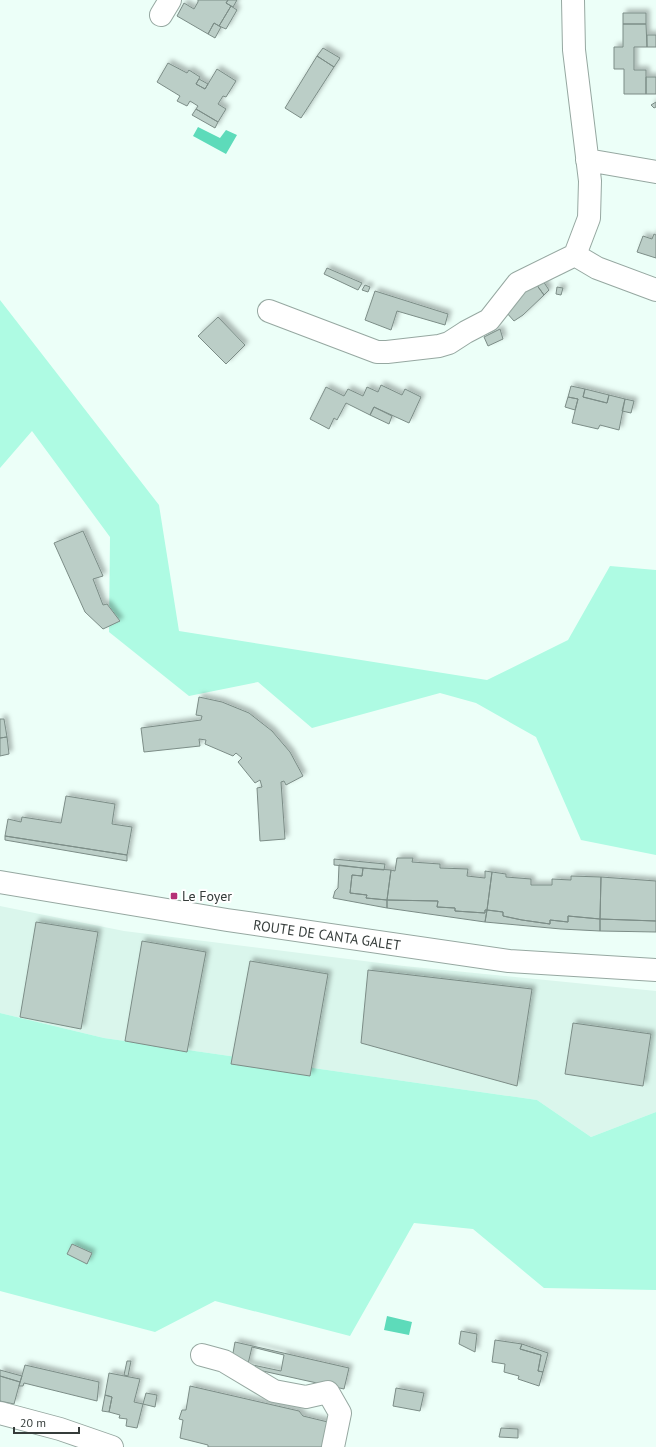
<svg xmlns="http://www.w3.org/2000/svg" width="656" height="1447" font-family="'PT Sans',sans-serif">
	<defs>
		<filter id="shadow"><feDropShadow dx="3.5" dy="-3.5" stdDeviation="2" flood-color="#0004"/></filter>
	</defs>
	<rect width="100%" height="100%" fill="#ecfff8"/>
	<path fill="#daf6ec" d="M 0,906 L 124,931 L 404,966 L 656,991 L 656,1112 L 591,1137 L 537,1100 L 104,1038 L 0,1013 Z"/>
	<path fill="#aefbe3" d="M 0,300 L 159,505 L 179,631 L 487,680 L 568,640 L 610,566 L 656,570 L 656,855 L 581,840 L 536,737 L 476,703 L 440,693 L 312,728 L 258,682 L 189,696 L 109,632 L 110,537 L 32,431 L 0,468 Z
		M 0,1013 L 104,1038 L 537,1100 L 591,1137 L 656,1112 L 656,1290 L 544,1288 L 473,1229 L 414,1223 L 350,1336 L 215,1301 L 155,1332 L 0,1291 Z"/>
	<path fill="#5ddbba" d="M 198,127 L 220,138 L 226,130 L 237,135 L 226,154 L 193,136 Z
		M 387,1316 L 412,1322 L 409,1335 L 384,1330 Z"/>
	<path fill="#bbcec7" stroke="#7c8d87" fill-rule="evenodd" filter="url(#shadow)" d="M 198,0 L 228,0 L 226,3 L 231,6 L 219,26 L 214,23 L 208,34 L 177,16 L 184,3 L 194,9 L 198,2 Z
		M 228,0 L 237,0 L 233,7 L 226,3 Z
		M 231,6 L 237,10 L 226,29 L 219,26 Z
		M 623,13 L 646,13 L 646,24 L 623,24 Z
		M 214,23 L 221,27 L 215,38 L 208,34 Z
		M 623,24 L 646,24 L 647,47 L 634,47 L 634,70 L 646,70 L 646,94 L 624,94 L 624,69 L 614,69 L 614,47 L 623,47 Z
		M 647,35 L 656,35 L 656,47 L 647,47 Z
		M 323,48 L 340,58 L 334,67 L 317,56 Z
		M 317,56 L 334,67 L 301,118 L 285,108 Z
		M 168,63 L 187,73 L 189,70 L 200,77 L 196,84 L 205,89 L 217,69 L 236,81 L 226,97 L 223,96 L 218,104 L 226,109 L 218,122 L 196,109 L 198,106 L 190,101 L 187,106 L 177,101 L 180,96 L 157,82 Z
		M 646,77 L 656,77 L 656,94 L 646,94 Z
		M 199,79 L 208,84 L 205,89 L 196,84 Z
		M 656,102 L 656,107 L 654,108 L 651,105 Z
		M 196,109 L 218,122 L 215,128 L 192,115 Z
		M 654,234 L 656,235 L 656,258 L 637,252 L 643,236 L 652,239 Z
		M 327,268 L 362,283 L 358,290 L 324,274 Z
		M 543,281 L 549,290 L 544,295 L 536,284 Z
		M 536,284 L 544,295 L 523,315 L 514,321 L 506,312 L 525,289 Z
		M 365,285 L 370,287 L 368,292 L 362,290 Z
		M 557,287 L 563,288 L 561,295 L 556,294 Z
		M 375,291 L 448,314 L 445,325 L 397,311 L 391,330 L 365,320 Z
		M 218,317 L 245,345 L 226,364 L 198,336 Z
		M 500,329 L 503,339 L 488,346 L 484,337 Z
		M 381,385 L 402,395 L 405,389 L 421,397 L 409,423 L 374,407 L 370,415 L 346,403 L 337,420 L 334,418 L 329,429 L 310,419 L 326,387 L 344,396 L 348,389 L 363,396 L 367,387 L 378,392 Z
		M 571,386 L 585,389 L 583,397 L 607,403 L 609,395 L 625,399 L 619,430 L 600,425 L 598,429 L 572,423 L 578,399 L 568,397 Z
		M 585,389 L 609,395 L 607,403 L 583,397 Z
		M 568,397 L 578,399 L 575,410 L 565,407 Z
		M 625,399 L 634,401 L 631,413 L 622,411 Z
		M 374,407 L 392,416 L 389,424 L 370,415 Z
		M 83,531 L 103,576 L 93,579 L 103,605 L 107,604 L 120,621 L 103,629 L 85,612 L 54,543 Z
		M 199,697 L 222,702 L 249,713 L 272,731 L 290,752 L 303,776 L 286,785 L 284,781 L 281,782 L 285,839 L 260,841 L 257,788 L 262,787 L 260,780 L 255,783 L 238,762 L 242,758 L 236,753 L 233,756 L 205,744 L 206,740 L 199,739 L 200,746 L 144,752 L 141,728 L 201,720 L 202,716 L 196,715 Z
		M 0,719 L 4,719 L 7,737 L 0,738 Z
		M 7,737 L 9,754 L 0,756 L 0,738 Z
		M 66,796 L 115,804 L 112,824 L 132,827 L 127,855 L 5,836 L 8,819 L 21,822 L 22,817 L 61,823 Z
		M 5,836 L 127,855 L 127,861 L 5,840 Z
		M 397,858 L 413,858 L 412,862 L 440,864 L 440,868 L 468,869 L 467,876 L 485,878 L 485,871 L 492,872 L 487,910 L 485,910 L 485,913 L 455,911 L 455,908 L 437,907 L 438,901 L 387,900 L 391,870 L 395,871 Z
		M 334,859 L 385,864 L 384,870 L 363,868 L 334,865 Z
		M 339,865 L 363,868 L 362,876 L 352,875 L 350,893 L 367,895 L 366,898 L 387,900 L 387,908 L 333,898 L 335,891 L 338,888 Z
		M 363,868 L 391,870 L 387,900 L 366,898 L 367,895 L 350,893 L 352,875 L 362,876 Z
		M 492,872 L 506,874 L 506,877 L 531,879 L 531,885 L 552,885 L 552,879 L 571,880 L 571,876 L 601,877 L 600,919 L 568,916 L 568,922 L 550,920 L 550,924 L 522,920 L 503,916 L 503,912 L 487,910 Z
		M 601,877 L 656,881 L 656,921 L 600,919 Z
		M 387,900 L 438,901 L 437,907 L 455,908 L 455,911 L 485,913 L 485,910 L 487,910 L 485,922 L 387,908 Z
		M 487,910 L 503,912 L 503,916 L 522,920 L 550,924 L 550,920 L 568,922 L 568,916 L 600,919 L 600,931 L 561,929 L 485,922 Z
		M 600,919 L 656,921 L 656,932 L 600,931 Z
		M 36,922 L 98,932 L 81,1029 L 20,1017 Z
		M 142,941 L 206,952 L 187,1052 L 125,1041 Z
		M 250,961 L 328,974 L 310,1076 L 231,1064 Z
		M 368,970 L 532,989 L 517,1086 L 361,1043 Z
		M 573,1023 L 651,1034 L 643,1086 L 565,1074 Z
		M 72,1244 L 92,1253 L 87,1264 L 67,1254 Z
		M 461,1331 L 477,1334 L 475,1352 L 459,1344 Z
		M 495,1340 L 522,1344 L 520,1349 L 541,1355 L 538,1371 L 543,1372 L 539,1386 L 518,1379 L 519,1376 L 504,1372 L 505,1364 L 492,1362 Z
		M 235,1342 L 349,1368 L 344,1389 L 231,1364 ZM 252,1347 L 284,1355 L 281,1371 L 248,1364 Z
		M 522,1344 L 548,1353 L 543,1372 L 538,1371 L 541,1355 L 520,1349 Z
		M 127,1361 L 131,1361 L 128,1376 L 124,1375 Z
		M 25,1365 L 99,1382 L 97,1401 L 24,1383 L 23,1386 L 19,1386 Z
		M 0,1370 L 22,1376 L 20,1382 L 0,1376 Z
		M 109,1373 L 140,1379 L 134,1402 L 143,1404 L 137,1428 L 126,1426 L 127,1419 L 119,1418 L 120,1415 L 109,1412 L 112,1397 L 105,1395 Z
		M 0,1376 L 20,1382 L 14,1404 L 0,1401 Z
		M 190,1386 L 299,1411 L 303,1416 L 332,1423 L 327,1447 L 208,1447 L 208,1445 L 180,1438 L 183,1420 L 179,1419 L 182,1410 L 186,1410 Z
		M 396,1388 L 424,1393 L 420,1411 L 393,1406 Z
		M 146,1393 L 157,1395 L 155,1407 L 143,1404 Z
		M 105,1395 L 112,1397 L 109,1412 L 102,1411 Z
		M 501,1428 L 518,1429 L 518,1438 L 499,1437 Z"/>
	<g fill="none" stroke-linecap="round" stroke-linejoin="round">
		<defs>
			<path id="minor" d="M 161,15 L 170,0
				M 587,160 L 656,172
				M 575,255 L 597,268 L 656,290
				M 269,311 L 377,352 L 387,352 L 439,346 L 449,343 L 466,332 L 489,320 L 518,283 L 575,255 L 589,218 L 590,181 L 574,50 L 573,0
				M 202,1355 L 224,1361 L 274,1391 L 306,1397 L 328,1392 L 340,1413 L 333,1447
				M 0,1413 L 60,1429 L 112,1447"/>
			<path id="major" d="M 0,882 L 227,920 L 509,961 L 656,970"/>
		</defs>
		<use href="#minor" stroke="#96a8a1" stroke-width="24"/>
		<use href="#major" stroke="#96a8a1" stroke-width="24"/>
		<use href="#minor" stroke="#fff" stroke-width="22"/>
		<use href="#major" stroke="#fff" stroke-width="22"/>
	</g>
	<rect fill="#b53076" stroke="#fff" stroke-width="1.5" x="170" y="892" width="8" height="8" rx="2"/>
	<g text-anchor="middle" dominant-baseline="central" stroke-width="4" stroke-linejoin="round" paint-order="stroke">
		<g font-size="14" fill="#353c3a" stroke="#fff" text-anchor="start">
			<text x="182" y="896">Le Foyer</text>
		</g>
		<g font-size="14" fill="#353c3a" stroke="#fff">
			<text transform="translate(327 935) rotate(8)">ROUTE DE CANTA GALET</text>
		</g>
	</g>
	<path d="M14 1427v6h65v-6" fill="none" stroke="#353c3a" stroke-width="2"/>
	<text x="20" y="1427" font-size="12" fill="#353c3a" stroke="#ffffff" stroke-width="3" paint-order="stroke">20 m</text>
</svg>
